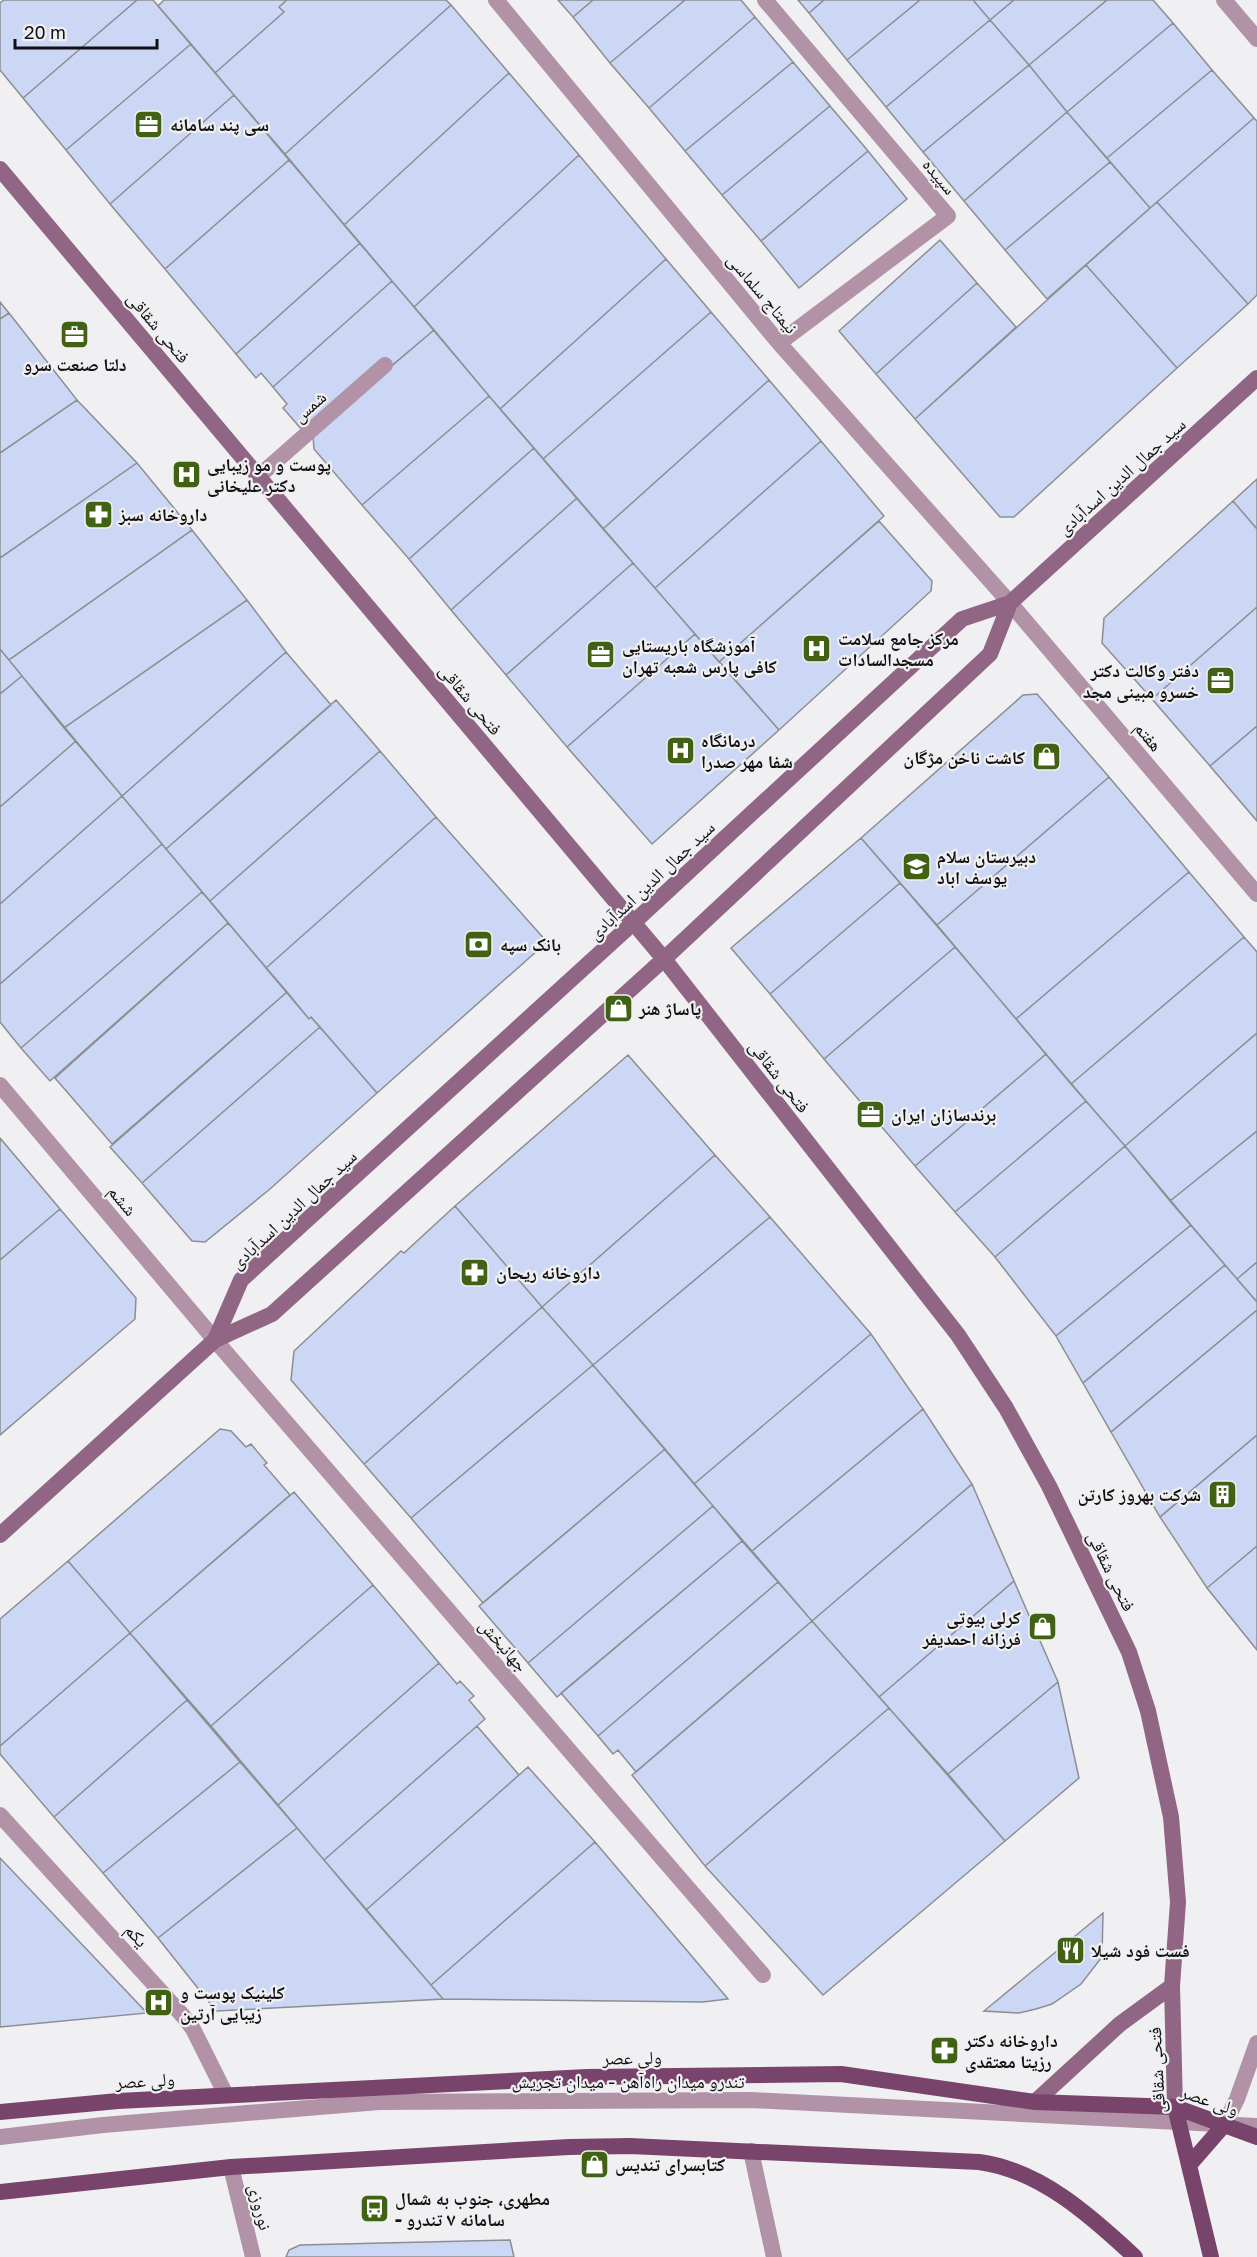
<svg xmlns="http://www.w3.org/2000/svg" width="1257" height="2257" font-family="'Golos Text','Noto Naskh Arabic',sans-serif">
	<rect width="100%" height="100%" fill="#f0eff2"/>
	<path fill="#cbd7f4" stroke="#8d8e91" stroke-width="1.5" d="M 4,0 L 137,0 L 23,98 L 0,70 L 0,3 Z
		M 137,0 L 153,0 L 191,44 L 66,150 L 23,98 Z
		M 164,0 L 287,0 L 279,7 L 284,12 L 215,73 L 158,6 Z
		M 287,0 L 446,0 L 451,5 L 285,154 L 215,73 L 284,12 L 279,7 Z
		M 558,0 L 593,0 L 573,17 Z
		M 593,0 L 685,0 L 610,63 L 573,17 Z
		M 685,0 L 741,0 L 755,17 L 649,108 L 610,63 Z
		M 798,0 L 824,0 L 809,13 Z
		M 824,0 L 920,0 L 847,60 L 809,13 Z
		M 920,0 L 973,0 L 990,20 L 886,107 L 847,60 Z
		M 973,0 L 1014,0 L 990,20 Z
		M 1014,0 L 1107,0 L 1029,65 L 990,20 Z
		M 1107,0 L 1153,0 L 1173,23 L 1067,112 L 1029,65 Z
		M 451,5 L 509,73 L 344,225 L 285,154 Z
		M 755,17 L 793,62 L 685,151 L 649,108 Z
		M 990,20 L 1029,65 L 923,152 L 886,107 Z
		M 1173,23 L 1212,70 L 1107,158 L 1067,112 Z
		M 191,44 L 234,95 L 110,204 L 66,150 Z
		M 793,62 L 830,106 L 722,195 L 685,151 Z
		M 1029,65 L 1067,112 L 964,201 L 923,152 Z
		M 1212,70 L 1254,118 L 1150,208 L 1107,158 Z
		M 509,73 L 579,155 L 414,307 L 344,225 Z
		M 234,95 L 289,160 L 165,269 L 110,204 Z
		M 830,106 L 868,151 L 761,241 L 722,195 Z
		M 1067,112 L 1110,162 L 1005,250 L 964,201 Z
		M 1254,118 L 1257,121 L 1257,295 L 1248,304 L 1157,202 Z
		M 868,151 L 907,199 L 799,288 L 761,241 Z
		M 579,155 L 666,259 L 500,409 L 414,307 Z
		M 289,160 L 360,243 L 236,354 L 165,269 Z
		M 1110,162 L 1150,208 L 1047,299 L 1005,250 Z
		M 1157,202 L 1248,304 L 1177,368 L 1086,265 Z
		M 940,240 L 977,283 L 876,374 L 839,331 Z
		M 360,243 L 392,281 L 273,387 L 261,373 L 256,378 L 236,354 Z
		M 666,259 L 711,312 L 543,459 L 500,409 Z
		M 1086,265 L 1177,368 L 1014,517 L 1000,517 L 915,419 Z
		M 392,281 L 434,330 L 390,367 L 303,431 L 283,408 L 287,404 L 273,387 Z
		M 977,283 L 1016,327 L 915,419 L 876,374 Z
		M 0,302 L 9,313 L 0,319 Z
		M 711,312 L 769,380 L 603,529 L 543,459 Z
		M 9,313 L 77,400 L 0,453 L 0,319 Z
		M 434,330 L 489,396 L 362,505 L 314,449 L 313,436 L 327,421 Z
		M 769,380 L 821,441 L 655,588 L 603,529 Z
		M 489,396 L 534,448 L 409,559 L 362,505 Z
		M 77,400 L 137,463 L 0,558 L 0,453 Z
		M 821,441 L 884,516 L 719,662 L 655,588 Z
		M 534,448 L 577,498 L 451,610 L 409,559 Z
		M 137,463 L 192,530 L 9,660 L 0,649 L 0,558 Z
		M 1257,479 L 1257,529 L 1233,501 Z
		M 577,498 L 633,563 L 506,675 L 451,610 Z
		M 1233,501 L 1257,529 L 1257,607 L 1152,699 L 1102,643 L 1104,618 Z
		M 879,521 L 932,581 L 931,591 L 779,730 L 719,662 Z
		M 192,530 L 247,600 L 64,728 L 9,660 Z
		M 633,563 L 695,634 L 567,747 L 506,675 Z
		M 247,600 L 286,652 L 122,796 L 64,728 Z
		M 1257,607 L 1257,726 L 1210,766 L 1152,699 Z
		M 695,634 L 779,730 L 652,844 L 567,747 Z
		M 0,649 L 22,676 L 0,694 Z
		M 286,652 L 331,705 L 166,849 L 122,796 Z
		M 22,676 L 76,741 L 0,807 L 0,694 Z
		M 1037,694 L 1109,777 L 937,925 L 861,838 L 1023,695 Z
		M 336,700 L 380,751 L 210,901 L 166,849 Z
		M 1257,726 L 1257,821 L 1210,766 Z
		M 76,741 L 122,796 L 0,904 L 0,807 Z
		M 380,751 L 436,817 L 266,968 L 210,901 Z
		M 1109,777 L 1189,872 L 1016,1019 L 937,925 Z
		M 122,796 L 162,844 L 0,984 L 0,904 Z
		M 436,817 L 547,942 L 377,1093 L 311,1017 L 309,1019 L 266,968 Z
		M 861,838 L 900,883 L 770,994 L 731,948 Z
		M 162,844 L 202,892 L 21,1048 L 0,1022 L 0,984 Z
		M 1189,872 L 1244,937 L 1071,1084 L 1016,1019 Z
		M 900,883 L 955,947 L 824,1059 L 770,994 Z
		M 202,892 L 228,923 L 50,1081 L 21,1048 Z
		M 228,923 L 287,992 L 112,1144 L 55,1078 Z
		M 1244,937 L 1257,952 L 1257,1033 L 1125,1146 L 1071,1084 Z
		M 955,947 L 1046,1054 L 915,1166 L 824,1059 Z
		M 287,992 L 309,1019 L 311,1017 L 320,1027 L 142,1183 L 110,1147 Z
		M 320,1027 L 377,1093 L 270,1189 L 205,1242 L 192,1241 L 142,1183 Z
		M 1257,1033 L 1257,1131 L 1170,1201 L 1125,1146 Z
		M 1046,1054 L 1086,1101 L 955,1212 L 915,1166 Z
		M 628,1055 L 715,1155 L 542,1307 L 455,1206 Z
		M 1086,1101 L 1125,1146 L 995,1257 L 955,1212 Z
		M 1257,1131 L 1257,1262 L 1237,1279 L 1170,1201 Z
		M 0,1138 L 60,1209 L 0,1260 Z
		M 1125,1146 L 1191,1225 L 1056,1336 L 995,1257 Z
		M 715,1155 L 770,1217 L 593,1365 L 542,1307 Z
		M 455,1206 L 542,1307 L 364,1464 L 291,1380 L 294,1351 L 401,1251 L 404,1253 Z
		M 60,1209 L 136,1298 L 135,1319 L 0,1435 L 0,1260 Z
		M 770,1217 L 871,1334 L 694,1484 L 593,1365 Z
		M 1191,1225 L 1225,1265 L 1083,1383 L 1056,1336 Z
		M 1257,1262 L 1257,1302 L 1237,1279 Z
		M 1225,1265 L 1257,1302 L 1257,1310 L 1111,1432 L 1083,1383 Z
		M 542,1307 L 593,1365 L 411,1518 L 364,1464 Z
		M 1257,1310 L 1257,1435 L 1160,1517 L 1111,1432 Z
		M 871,1334 L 923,1409 L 752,1551 L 694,1484 Z
		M 593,1365 L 665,1449 L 483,1603 L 411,1518 Z
		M 923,1409 L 972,1484 L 812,1621 L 752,1551 Z
		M 220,1429 L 231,1431 L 246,1447 L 251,1444 L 267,1463 L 264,1465 L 290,1495 L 130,1633 L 68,1561 Z
		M 1257,1435 L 1257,1546 L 1207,1588 L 1160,1517 Z
		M 665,1449 L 713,1506 L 528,1663 L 479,1606 Z
		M 972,1484 L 1014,1581 L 879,1697 L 812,1621 Z
		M 294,1492 L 373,1585 L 211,1726 L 130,1633 Z
		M 713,1506 L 742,1541 L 557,1697 L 528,1663 Z
		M 742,1541 L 778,1582 L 598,1736 L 561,1693 Z
		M 1257,1546 L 1257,1650 L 1207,1588 Z
		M 68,1561 L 130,1633 L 0,1746 L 0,1619 Z
		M 1014,1581 L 1058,1682 L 948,1774 L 879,1697 Z
		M 778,1582 L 812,1621 L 636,1772 L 618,1750 L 613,1754 L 598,1736 Z
		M 373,1585 L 439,1663 L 278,1805 L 211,1726 Z
		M 812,1621 L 889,1708 L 705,1866 L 632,1775 Z
		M 130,1633 L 187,1700 L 54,1817 L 0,1754 L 0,1746 Z
		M 439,1663 L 457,1684 L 460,1681 L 474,1696 L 469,1700 L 485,1719 L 324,1860 L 278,1805 Z
		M 1058,1682 L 1079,1778 L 1005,1841 L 948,1774 Z
		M 187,1700 L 240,1762 L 103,1873 L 54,1817 Z
		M 889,1708 L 1005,1841 L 823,1995 L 705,1866 Z
		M 477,1726 L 519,1775 L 366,1910 L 324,1860 Z
		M 240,1762 L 297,1828 L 158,1938 L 103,1873 Z
		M 528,1767 L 595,1842 L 431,1985 L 366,1910 Z
		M 297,1828 L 324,1860 L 443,1999 L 216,2011 L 158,1938 Z
		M 595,1842 L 728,1999 L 703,2002 L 443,1999 L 431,1985 Z
		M 0,1858 L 147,2013 L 0,2027 Z
		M 1103,1913 L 1102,1957 L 1081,1984 L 1052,2004 L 1036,2009 L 1019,2013 L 984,2011 Z
		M 510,2240 L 514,2257 L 286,2257 L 289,2250 L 300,2245 Z"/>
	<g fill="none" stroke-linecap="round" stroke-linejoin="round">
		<path stroke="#b192a7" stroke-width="16" d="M 0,2137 L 103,2125 L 379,2102 L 751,2100 L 1257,2126"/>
		<path stroke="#b192a7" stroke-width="16" d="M 496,0 L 779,343 L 1010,603 L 1257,894
			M 765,0 L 948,216 L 779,343
			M 1224,0 L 1257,39
			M 259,476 L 385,365
			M 0,1085 L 215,1340 L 763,1975
			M 0,1815 L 184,2017 L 193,2029 L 226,2095
			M 1224,2125 L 1237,2099 L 1257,2043
			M 751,2151 L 774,2257
			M 231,2167 L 253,2257"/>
		<path stroke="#916584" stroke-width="16" d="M 0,169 L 664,959 L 958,1335 L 1006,1408 L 1049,1486 L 1129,1652 L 1148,1711 L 1171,1817 L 1178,1902 L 1172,1986 L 1175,2107
			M 215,1340 L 241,1280 L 633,923 L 962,619 L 1010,603 L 1257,378
			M 0,1535 L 215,1340 L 272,1314 L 664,959 L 990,654 L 1010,603
			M 1035,2102 L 1120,2024 L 1172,1986"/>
		<path stroke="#79446b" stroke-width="16" d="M 1175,2107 L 1211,2257
			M 0,2112 L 118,2101 L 587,2077 L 841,2074 L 1035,2102 L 1175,2107 L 1257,2137
			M 1190,2164 L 1224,2125
			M 0,2192 L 231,2167 L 569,2147 L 630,2146 L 979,2162 C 1040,2170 1091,2216 1135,2257"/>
	</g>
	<defs>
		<symbol id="office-square" viewBox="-11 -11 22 22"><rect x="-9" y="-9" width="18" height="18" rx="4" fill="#416115" stroke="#f0eff2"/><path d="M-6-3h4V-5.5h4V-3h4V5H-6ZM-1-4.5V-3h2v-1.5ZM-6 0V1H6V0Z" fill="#fff"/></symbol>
		<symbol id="hospital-square" viewBox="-11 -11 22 22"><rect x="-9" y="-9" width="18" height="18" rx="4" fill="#416115" stroke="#f0eff2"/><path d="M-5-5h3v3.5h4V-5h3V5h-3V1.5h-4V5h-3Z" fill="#fff"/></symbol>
		<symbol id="pharmacy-square" viewBox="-11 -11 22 22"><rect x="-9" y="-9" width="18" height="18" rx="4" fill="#416115" stroke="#f0eff2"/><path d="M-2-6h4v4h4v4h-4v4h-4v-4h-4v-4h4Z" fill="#fff"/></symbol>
		<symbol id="shop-square" viewBox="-11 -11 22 22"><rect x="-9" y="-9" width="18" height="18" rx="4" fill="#416115" stroke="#f0eff2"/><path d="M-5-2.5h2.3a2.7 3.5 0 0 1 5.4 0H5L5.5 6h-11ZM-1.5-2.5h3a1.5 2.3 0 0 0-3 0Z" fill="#fff"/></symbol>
		<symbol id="school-square" viewBox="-11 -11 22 22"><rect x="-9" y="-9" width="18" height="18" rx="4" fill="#416115" stroke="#f0eff2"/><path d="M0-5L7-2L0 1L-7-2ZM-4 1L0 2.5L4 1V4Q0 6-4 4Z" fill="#fff"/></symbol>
		<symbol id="bank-square" viewBox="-11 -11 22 22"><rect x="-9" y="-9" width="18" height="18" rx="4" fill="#416115" stroke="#f0eff2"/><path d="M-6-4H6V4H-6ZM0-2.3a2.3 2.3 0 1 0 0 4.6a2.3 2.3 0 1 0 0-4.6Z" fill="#fff"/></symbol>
		<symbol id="building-square" viewBox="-11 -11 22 22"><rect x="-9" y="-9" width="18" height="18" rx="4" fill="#416115" stroke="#f0eff2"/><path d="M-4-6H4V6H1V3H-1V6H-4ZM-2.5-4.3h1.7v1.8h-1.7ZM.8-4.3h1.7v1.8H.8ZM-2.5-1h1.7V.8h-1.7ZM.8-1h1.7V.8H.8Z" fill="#fff"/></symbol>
		<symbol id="restaurant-square" viewBox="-11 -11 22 22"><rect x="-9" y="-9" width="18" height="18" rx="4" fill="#416115" stroke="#f0eff2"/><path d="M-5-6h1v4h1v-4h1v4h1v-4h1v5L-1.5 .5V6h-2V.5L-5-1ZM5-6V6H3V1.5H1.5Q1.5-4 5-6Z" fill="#fff"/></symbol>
		<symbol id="bus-square" viewBox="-11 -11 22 22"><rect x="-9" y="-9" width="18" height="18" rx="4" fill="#416115" stroke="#f0eff2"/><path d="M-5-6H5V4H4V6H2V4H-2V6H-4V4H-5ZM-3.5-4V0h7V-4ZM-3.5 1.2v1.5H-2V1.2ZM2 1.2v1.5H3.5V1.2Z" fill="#fff"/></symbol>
	</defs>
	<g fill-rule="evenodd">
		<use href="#office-square" x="132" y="108" width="33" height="33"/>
		<use href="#office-square" x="58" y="318" width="33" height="33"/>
		<use href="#hospital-square" x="170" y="458" width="33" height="33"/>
		<use href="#pharmacy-square" x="82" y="498" width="33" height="33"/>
		<use href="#hospital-square" x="800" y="632" width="33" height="33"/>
		<use href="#office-square" x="584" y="638" width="33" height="33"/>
		<use href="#office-square" x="1204" y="664" width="33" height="33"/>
		<use href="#hospital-square" x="664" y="734" width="33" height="33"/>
		<use href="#shop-square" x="1030" y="740" width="33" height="33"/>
		<use href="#school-square" x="900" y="850" width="33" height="33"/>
		<use href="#bank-square" x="462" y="928" width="33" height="33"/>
		<use href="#shop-square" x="602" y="992" width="33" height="33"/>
		<use href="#office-square" x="854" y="1098" width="33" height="33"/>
		<use href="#pharmacy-square" x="458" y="1256" width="33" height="33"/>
		<use href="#building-square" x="1206" y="1478" width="33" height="33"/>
		<use href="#shop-square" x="1026" y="1610" width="33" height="33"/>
		<use href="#restaurant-square" x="1054" y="1934" width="33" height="33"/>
		<use href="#hospital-square" x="142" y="1986" width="33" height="33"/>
		<use href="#pharmacy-square" x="928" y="2034" width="33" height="33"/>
		<use href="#shop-square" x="578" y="2148" width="33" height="33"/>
		<use href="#bus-square" x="358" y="2192" width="33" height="33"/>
	</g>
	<g text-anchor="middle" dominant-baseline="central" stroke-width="4.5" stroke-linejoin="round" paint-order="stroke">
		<g font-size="18" font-weight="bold" fill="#111112" stroke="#f0eff2" text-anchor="start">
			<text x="170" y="124">سی پند سامانه</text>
			<text x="75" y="364" text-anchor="middle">دلتا صنعت سرو</text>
			<text x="207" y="464">پوست و مو زیبایی<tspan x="207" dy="21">دکتر علیخانی</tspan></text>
			<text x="119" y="514">داروخانه سبز</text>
			<text x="838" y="638">مرکز جامع سلامت<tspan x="838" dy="21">مسجدالسادات</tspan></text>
			<text x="622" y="645">آموزشگاه باریستایی<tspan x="622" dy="21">کافی پارس شعبه تهران</tspan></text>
			<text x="1199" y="670" text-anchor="end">دفتر وکالت دکتر<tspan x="1199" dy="21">خسرو مبینی مجد</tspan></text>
			<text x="701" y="740">درمانگاه<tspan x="701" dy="21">شفا مهر صدرا</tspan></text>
			<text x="1025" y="757" text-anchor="end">کاشت ناخن مژگان</text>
			<text x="937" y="856">دبیرستان سلام<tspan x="937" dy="21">یوسف اباد</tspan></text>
			<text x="500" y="944">بانک سپه</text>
			<text x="639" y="1008">پاساژ هنر</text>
			<text x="891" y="1114">برندسازان ایران</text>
			<text x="496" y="1272">داروخانه ریحان</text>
			<text x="1201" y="1494" text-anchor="end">شرکت بهروز کارتن</text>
			<text x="1021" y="1617" text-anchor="end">کرلی بیوتی<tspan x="1021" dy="21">فرزانه احمدیفر</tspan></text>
			<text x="1091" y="1950">فست فود شیلا</text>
			<text x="180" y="1992">کلینیک پوست و<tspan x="180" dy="21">زیبایی آرتین</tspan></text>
			<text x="965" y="2040">داروخانه دکتر<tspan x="965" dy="21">رزیتا معتقدی</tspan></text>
			<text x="615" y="2164">کتابسرای تندیس</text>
			<text x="395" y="2198">مطهری، جنوب به شمال<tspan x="395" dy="21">- سامانه ۷ تندرو</tspan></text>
		</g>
		<g font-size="18" fill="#111112" stroke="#f0eff2">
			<text transform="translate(940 176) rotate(50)">سپیده</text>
			<text transform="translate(763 293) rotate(50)">نیمتاج سلماسی</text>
			<text transform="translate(159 327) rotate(50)">فتحی شقاقی</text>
			<text transform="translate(309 406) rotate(-41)">شمس</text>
			<text transform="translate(1121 476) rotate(-42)">سید جمال الدین اسدآبادی</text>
			<text transform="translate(471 699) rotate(50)">فتحی شقاقی</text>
			<text transform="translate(1149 736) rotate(50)">هفتم</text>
			<text transform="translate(651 880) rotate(-43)">سید جمال الدین اسدآبادی</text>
			<text transform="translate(780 1076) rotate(52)">فتحی شقاقی</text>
			<text transform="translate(123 1200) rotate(50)">ششم</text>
			<text transform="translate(293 1209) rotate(-43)">سید جمال الدین اسدآبادی</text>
			<text transform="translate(1112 1571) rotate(64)">فتحی شقاقی</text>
			<text transform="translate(504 1645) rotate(49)">جهانبخش</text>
			<text transform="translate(137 1935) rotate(48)">یکم</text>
			<text transform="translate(632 2057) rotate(-1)">ولی عصر</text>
			<text transform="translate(1156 2070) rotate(-93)">فتحی شقاقی</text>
			<text transform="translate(145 2080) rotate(-3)">ولی عصر</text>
			<text x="628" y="2081">تندرو میدان راه‌آهن - میدان تجریش</text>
			<text transform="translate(1210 2100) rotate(19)">ولی عصر</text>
			<text transform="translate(261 2207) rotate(76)">نوروزی</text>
		</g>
	</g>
	<path d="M15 39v9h142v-9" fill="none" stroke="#111112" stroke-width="3"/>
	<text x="24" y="39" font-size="18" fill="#111112" stroke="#f0eff2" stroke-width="4.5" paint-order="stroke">20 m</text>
</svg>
